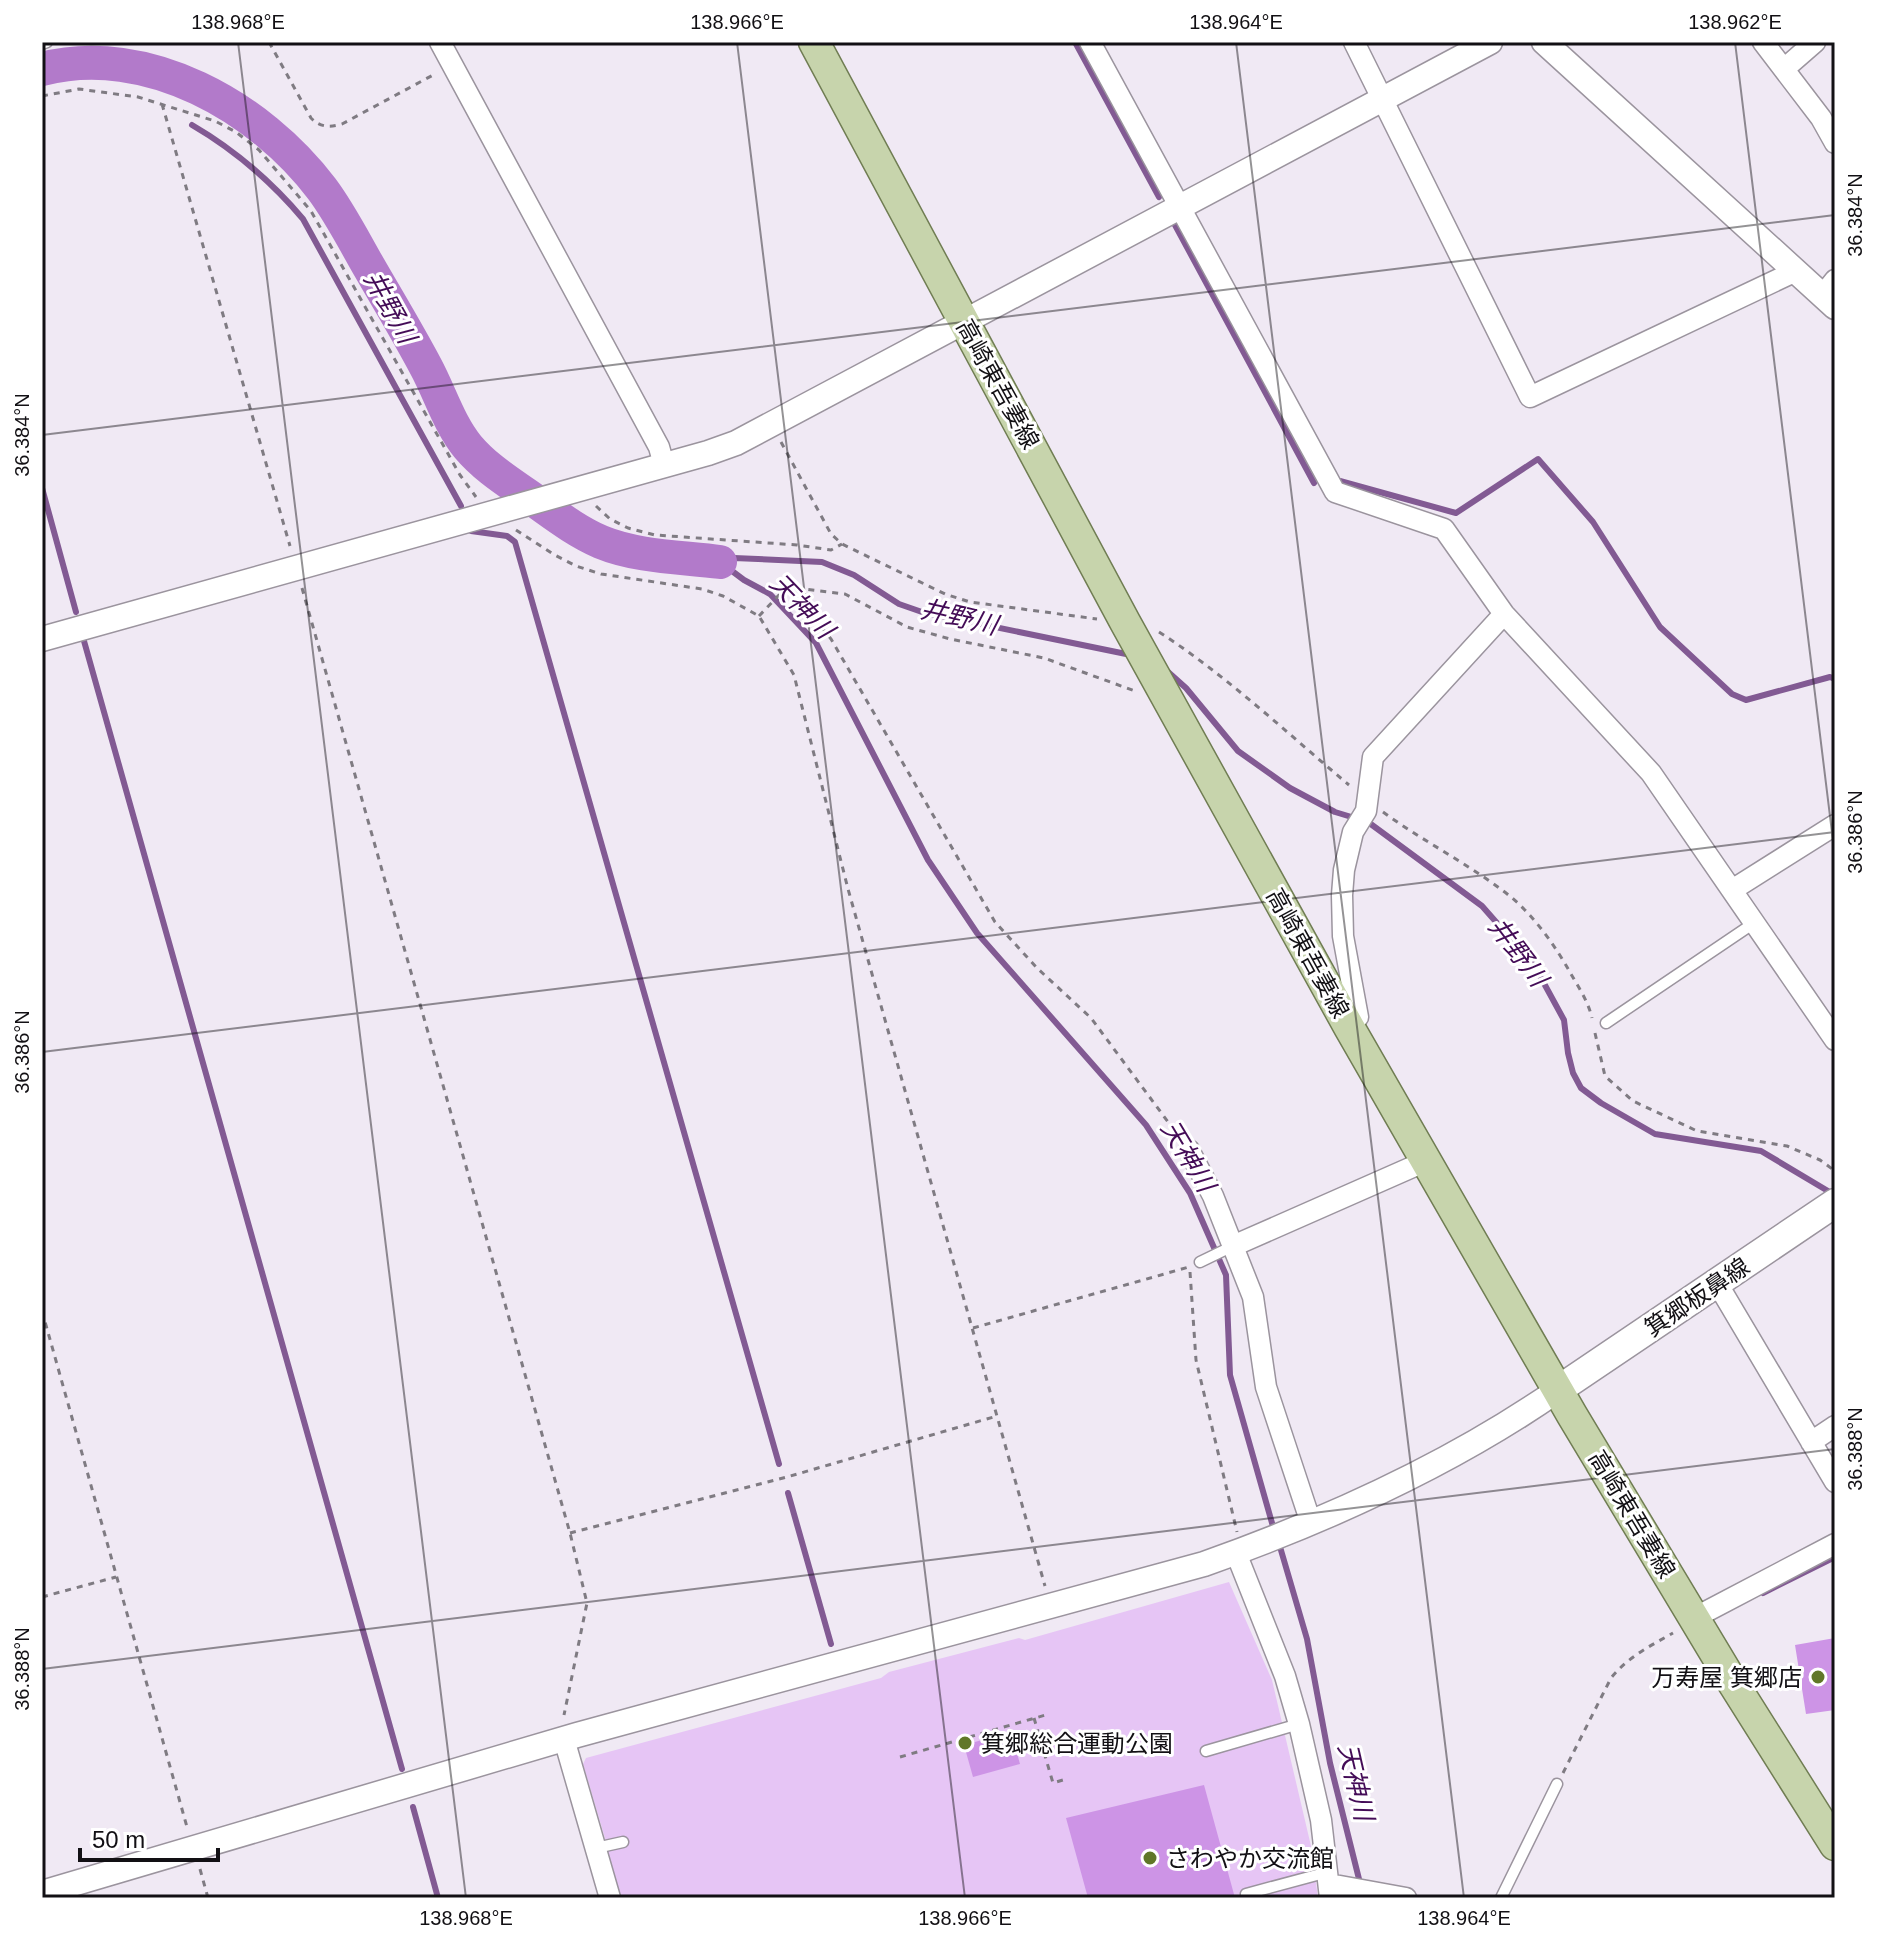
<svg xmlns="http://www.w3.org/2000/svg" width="1877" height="1940" font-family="Helvetica,'Noto Sans JP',sans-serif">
	<rect width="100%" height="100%" fill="#f0e9f4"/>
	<path fill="#e6c5f5" d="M 1229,1582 L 1272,1680 L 1311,1846 L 1318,1898 L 619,1898 L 609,1864 L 607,1845 L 583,1764 L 586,1758 L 881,1678 L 889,1672 L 1019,1638 L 1025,1640 Z"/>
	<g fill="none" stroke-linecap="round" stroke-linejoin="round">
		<path stroke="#825a93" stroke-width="6" d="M 1075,42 L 1159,197
			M 192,125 C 235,150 270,180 303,219 L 461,506
			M 1175,225 L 1314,483
			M 1340,481 L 1456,513 L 1538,459 L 1593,522 L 1660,627 L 1732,694 L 1746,700 L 1830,677 L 1835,679
			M 42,488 L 76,612
			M 471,531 L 507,536 L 515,542 L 779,1464
			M 720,562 L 744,580 L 770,594 L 816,643 L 928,860 L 977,933 L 1146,1125 L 1190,1193 L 1226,1275 L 1230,1375 L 1274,1530
			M 720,562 L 734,558 L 822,562 L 854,575 L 899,604 L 922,612 L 1131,655
			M 84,641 L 402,1769
			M 1167,671 L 1186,688 L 1238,751 L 1290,788 L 1335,812 L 1368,822 L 1482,906 L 1534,965 L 1564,1020 L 1568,1053 L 1573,1073 L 1581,1088 L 1601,1103 L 1655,1134 L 1761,1151 L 1833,1194
			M 788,1493 L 831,1644
			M 1278,1540 L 1307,1639 L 1330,1763 L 1361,1887
			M 1763,1593 L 1835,1557
			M 413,1807 L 438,1898"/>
		<path stroke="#b27aca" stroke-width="34" d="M 42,69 C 147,42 260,107 322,189 C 340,213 354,241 369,267 C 388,300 408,333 426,367 C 440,393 449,424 468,447 C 484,466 504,479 524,493 C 549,510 573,530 601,542 C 637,557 682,557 720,562"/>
	</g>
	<path fill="#cd94e6" d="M 1835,1638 L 1835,1710 L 1806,1714 L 1795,1645 Z
		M 1011,1732 L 1020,1764 L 973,1777 L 964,1745 Z
		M 1204,1785 L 1235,1898 L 1088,1898 L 1066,1818 Z"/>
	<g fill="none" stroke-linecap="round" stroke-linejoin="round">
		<defs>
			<path id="service" d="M 42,44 L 47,42
				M 1606,1023 L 1754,923
				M 1200,1262 L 1233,1246
				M 1206,1751 L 1299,1724
				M 596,1848 L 623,1842
				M 1246,1894 L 1328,1872
				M 1501,1898 L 1557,1784"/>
			<path id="minor" d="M 440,42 L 659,447 L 664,465
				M 1090,42 L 1335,492 L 1444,529 L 1504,614 L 1651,773 L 1835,1040
				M 1354,42 L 1530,397 L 1796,271
				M 1763,42 L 1821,118 L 1835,143
				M 1784,69 L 1815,42
				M 1823,295 L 1835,280
				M 1732,890 L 1835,825
				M 1349,1027 L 1358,1017 L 1343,936 L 1342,895 L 1344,870 L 1353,832 L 1366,811 L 1373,757 L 1504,614
				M 1189,1150 L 1213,1196 L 1253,1297 L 1266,1387 L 1311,1523
				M 1233,1246 L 1426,1161
				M 1717,1283 L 1835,1482
				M 1811,1442 L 1835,1426
				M 1236,1553 L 1285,1676 L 1299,1724 L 1321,1820 L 1330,1898
				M 1694,1618 L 1835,1544
				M 564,1739 L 610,1898
				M 1329,1884 L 1406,1898"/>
			<path id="tertiary" d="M 1544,42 L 1835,307
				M 42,639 L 708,453 L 736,443 L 1490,42
				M 42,1893 L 577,1735 L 1204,1564 C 1328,1520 1450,1465 1558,1390"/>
			<path id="secondary" d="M 1558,1390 L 1835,1203"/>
			<path id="primary" d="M 814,42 L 1125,622 L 1349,1027 L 1572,1415 L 1733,1683 L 1835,1845"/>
		</defs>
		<use href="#service" stroke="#9b949e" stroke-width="13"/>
		<use href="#minor" stroke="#9b949e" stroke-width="23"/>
		<use href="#tertiary" stroke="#9b949e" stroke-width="27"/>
		<use href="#secondary" stroke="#9b949e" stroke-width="31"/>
		<use href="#primary" stroke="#707d53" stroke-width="33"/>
		<path stroke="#7f7b82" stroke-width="3" stroke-dasharray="6 6" stroke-linecap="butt" d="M 269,42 L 311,118 C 320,127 329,128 342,124 L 435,74
			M 42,96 L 79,89 L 138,97 L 215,121 L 236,132 L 259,150 L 311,211 L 460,475 L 476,497
			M 162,104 L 290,546
			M 781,442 L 831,534 L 842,544 L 945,594 L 970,602 L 1097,619
			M 596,506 L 610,519 L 628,528 L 655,535 L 797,545 L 831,550 L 842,544
			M 516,530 L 553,554 L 576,566 L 601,574 L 702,589 L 723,596 L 759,616 L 794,675 L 848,889 L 1045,1586
			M 302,588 L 570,1533 L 587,1603 L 564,1715
			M 795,588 L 805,607 L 831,639 L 995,922 L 1037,968 L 1091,1018 L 1177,1134
			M 759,616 L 780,594 L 795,588 L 845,594 L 907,627 L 950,639 L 1044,658 L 1135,691
			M 1159,632 C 1227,676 1287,733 1349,785
			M 1383,812 C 1424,842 1471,865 1511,897 C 1535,917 1556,947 1571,974 C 1579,988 1588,1001 1592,1018
			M 1595,1033 L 1605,1076 L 1633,1101 L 1697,1131 L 1787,1146 L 1820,1160 L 1835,1171
			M 1190,1272 L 1196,1360 L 1237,1532
			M 42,1311 L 187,1827
			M 973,1328 L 1189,1267
			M 570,1533 L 787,1477 L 997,1416
			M 42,1597 L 116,1577
			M 1034,1718 L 1053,1783 L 1063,1780
			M 900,1757 L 1049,1714
			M 1563,1773 L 1611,1678 C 1628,1657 1650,1646 1673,1633
			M 200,1869 L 208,1898"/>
		<use href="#service" stroke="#fff" stroke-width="10"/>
		<use href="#minor" stroke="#fff" stroke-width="20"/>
		<use href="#tertiary" stroke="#fff" stroke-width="24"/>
		<use href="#secondary" stroke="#fff" stroke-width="28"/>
		<use href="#primary" stroke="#c7d4ac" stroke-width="30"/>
	</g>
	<path fill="none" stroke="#121014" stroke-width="2" stroke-opacity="0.45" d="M 238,42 L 466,1898M 737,42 L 965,1898M 1236,42 L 1464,1898M 1735,42 L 1835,857M 42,435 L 1835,215M 42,1052 L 1835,832M 42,1669 L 1835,1449"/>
	<g fill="#607728" stroke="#fff" stroke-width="3">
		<circle cx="1818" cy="1677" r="8"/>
		<circle cx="965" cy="1743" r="8"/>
		<circle cx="1150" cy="1858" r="8"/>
	</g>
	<g text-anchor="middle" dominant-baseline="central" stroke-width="6" stroke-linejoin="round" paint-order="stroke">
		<g font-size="24" fill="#121014" stroke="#fff">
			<text transform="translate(998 384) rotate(61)">高崎東吾妻線</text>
			<text transform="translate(1308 953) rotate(61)">高崎東吾妻線</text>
			<text transform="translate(1697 1297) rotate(-34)">箕郷板鼻線</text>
			<text transform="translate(1632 1514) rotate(59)">高崎東吾妻線</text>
		</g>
		<g font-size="24" fill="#121014" stroke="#fff" text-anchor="start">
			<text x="1802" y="1677" text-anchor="end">万寿屋 箕郷店</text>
			<text x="981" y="1743">箕郷総合運動公園</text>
			<text x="1166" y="1858">さわやか交流館</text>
		</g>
		<g font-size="26" font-style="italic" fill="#440c57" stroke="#fff">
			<text transform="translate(390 307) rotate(61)">井野川</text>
			<text transform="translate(802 606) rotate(46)">天神川</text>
			<text transform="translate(959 617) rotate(13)">井野川</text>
			<text transform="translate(1518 952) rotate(53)">井野川</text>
			<text transform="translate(1188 1156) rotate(59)">天神川</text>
			<text transform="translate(1356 1782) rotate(77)">天神川</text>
		</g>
	</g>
	<rect width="1877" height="1940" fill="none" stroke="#ffffff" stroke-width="88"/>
	<path d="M80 1848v12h138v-12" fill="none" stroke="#121014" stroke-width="4"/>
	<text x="92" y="1848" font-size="24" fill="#121014" stroke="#ffffff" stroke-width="6" paint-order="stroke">50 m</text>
	<rect x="44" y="44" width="1789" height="1852" fill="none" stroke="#121014" stroke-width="3"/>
	<g font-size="20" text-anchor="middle" fill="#121014">
		<text x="238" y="29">138.968°E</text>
		<text x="737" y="29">138.966°E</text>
		<text x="1236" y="29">138.964°E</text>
		<text x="1735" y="29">138.962°E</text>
		<text transform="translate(1855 215) rotate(-90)" y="7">36.384°N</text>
		<text transform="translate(22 435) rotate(-90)" y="7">36.384°N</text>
		<text transform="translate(1855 832) rotate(-90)" y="7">36.386°N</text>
		<text transform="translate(22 1052) rotate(-90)" y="7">36.386°N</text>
		<text transform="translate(1855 1449) rotate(-90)" y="7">36.388°N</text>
		<text transform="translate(22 1669) rotate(-90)" y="7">36.388°N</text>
		<text x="466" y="1925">138.968°E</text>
		<text x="965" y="1925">138.966°E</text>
		<text x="1464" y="1925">138.964°E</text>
	</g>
</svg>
